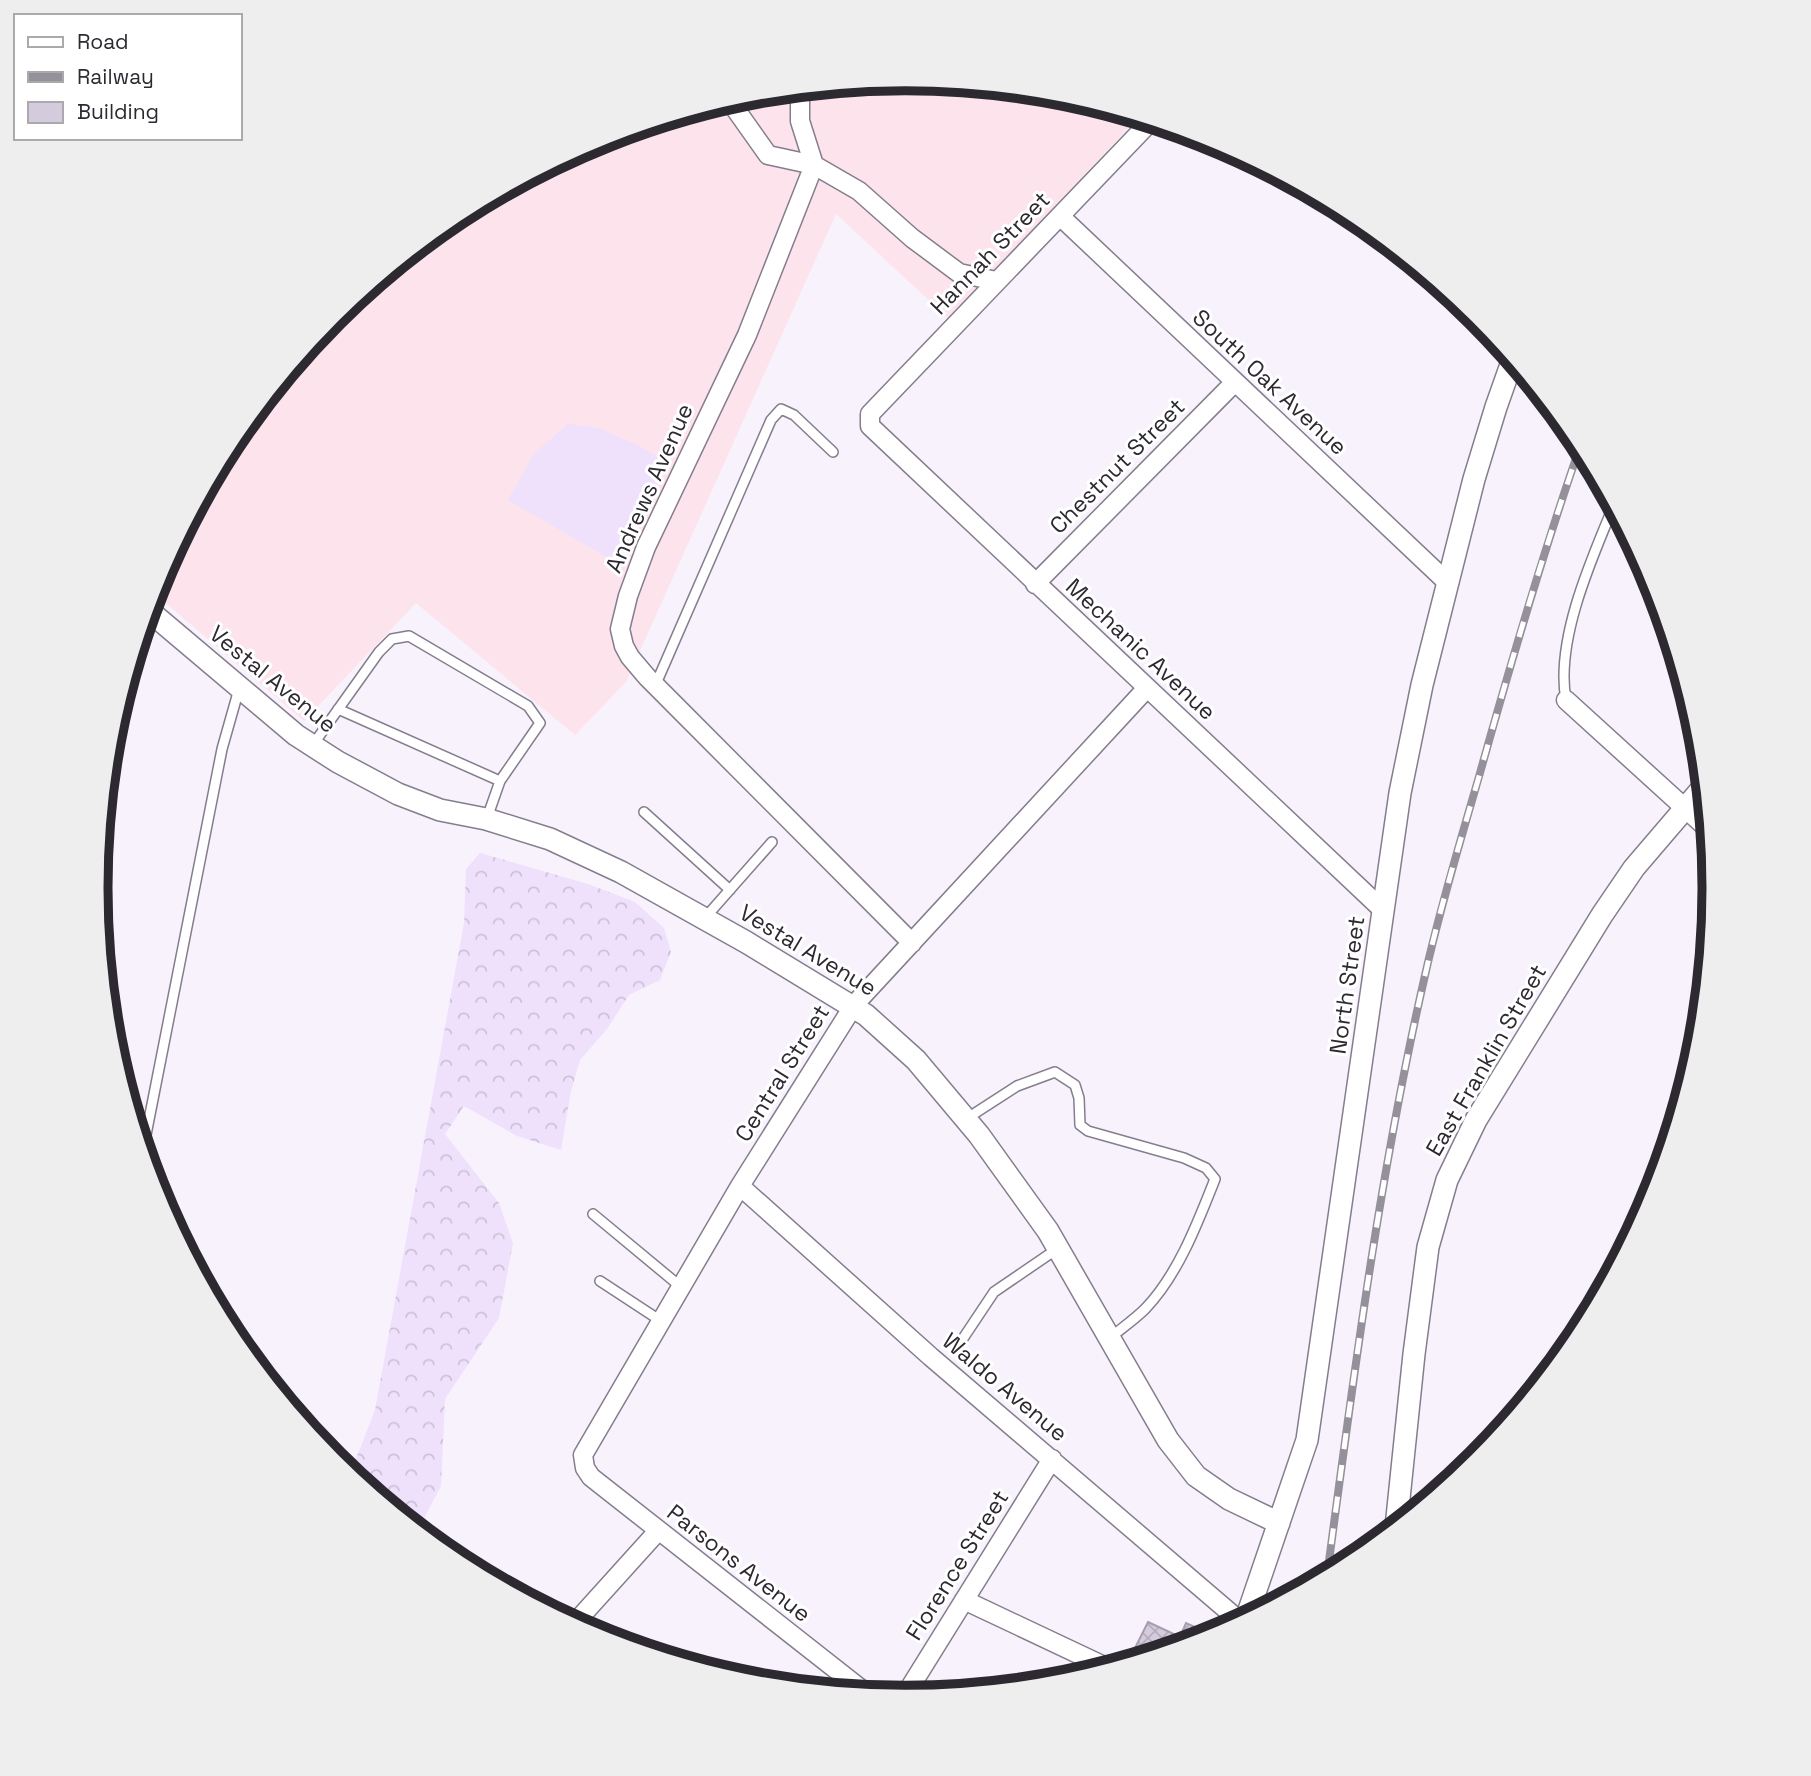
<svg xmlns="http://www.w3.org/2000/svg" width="1811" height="1776" font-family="'Space Grotesk',sans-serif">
	<defs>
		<pattern id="forest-crowns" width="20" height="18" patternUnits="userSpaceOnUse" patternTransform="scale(1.75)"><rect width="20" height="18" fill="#efe1fc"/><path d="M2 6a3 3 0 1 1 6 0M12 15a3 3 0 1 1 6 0" fill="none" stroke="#cdc1d8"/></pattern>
		<pattern id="building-cross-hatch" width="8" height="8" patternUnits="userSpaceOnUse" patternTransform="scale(1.75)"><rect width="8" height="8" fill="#d4cbdc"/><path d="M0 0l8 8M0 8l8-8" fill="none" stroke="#b6aebd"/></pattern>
	</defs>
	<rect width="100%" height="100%" fill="#f8f2fd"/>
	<path fill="#fde3eb" d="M 906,79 L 1064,94 L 1139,117 L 948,318 L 836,214 L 626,682 L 575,735 L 416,603 L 304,721 L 154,593 L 158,578 L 233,438 L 334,315 L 456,215 L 596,140 L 748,94 Z"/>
	<path fill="url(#forest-crowns)" d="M 480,853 L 588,884 L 635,902 L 664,928 L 671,952 L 660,980 L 629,995 L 607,1029 L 580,1060 L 571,1091 L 561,1150 L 517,1136 L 464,1106 L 445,1134 L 499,1203 L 513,1243 L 499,1318 L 445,1399 L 441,1486 L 418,1530 L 350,1474 L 375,1410 L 464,923 L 466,869 Z"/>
	<path fill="#efe1fc" d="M 568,424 L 599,428 L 639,446 L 664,460 L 627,549 L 608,558 L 508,500 L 533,455 Z"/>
	<path fill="url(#building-cross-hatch)" stroke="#a69dae" stroke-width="2" d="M 1148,1622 L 1180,1637 L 1186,1623 L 1204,1631 L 1200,1640 L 1150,1655 L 1135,1648 Z"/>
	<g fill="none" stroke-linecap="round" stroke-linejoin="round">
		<defs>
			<path id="service" d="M 655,686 L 771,420 L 781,409 L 794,415 L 833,452
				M 1566,700 C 1555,641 1591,560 1614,505
				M 338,709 L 500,781
				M 312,746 L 379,652 L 392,639 L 409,636 L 528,706 L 540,723 L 500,781 L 487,818
				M 644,812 L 730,890
				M 704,919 L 772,842
				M 966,1119 L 1017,1086 L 1055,1072 L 1075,1085 L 1079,1098 L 1080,1125 L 1088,1131 L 1184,1158 L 1206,1168 L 1215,1179 C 1198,1222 1178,1275 1145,1309 C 1135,1319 1122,1328 1111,1337
				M 143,1150 L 222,749 L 239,689
				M 593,1214 L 681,1287
				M 600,1281 L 661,1321
				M 962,1340 L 994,1292 L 1057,1249"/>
			<path id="minor" d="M 800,89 L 800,121 L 814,165
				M 729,100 L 768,155 L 814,165 L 859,191 L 912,238 L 959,273 L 996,281
				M 1151,121 L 870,414 L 870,426 L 1384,911
				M 814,165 L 747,335 L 646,547 L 628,596 L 620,629 L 624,646 L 630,657 L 647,677 L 912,943
				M 1060,216 L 1448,583
				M 1035,584 L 1234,383
				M 1566,700 L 1709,830
				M 740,1186 L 931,1357 L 1241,1622
				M 964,1600 L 1108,1668
				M 574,1624 L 658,1531
				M 866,1693 L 591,1477 L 585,1468 L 583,1455 L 740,1186 L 854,1005 L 1147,688
				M 904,1697 L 1052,1459"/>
			<path id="tertiary" d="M 148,610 L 296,735 L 338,762 L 398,794 L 440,810 L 486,819 L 550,839 L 621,872 L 746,942 L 866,1015 L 916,1060 L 979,1135 L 1048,1231 L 1168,1440 L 1196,1476 L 1229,1499 L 1279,1523
				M 1396,1527 L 1414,1354 L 1428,1247 L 1447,1180 L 1476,1120 L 1602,915 L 1634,868 L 1705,785
				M 1246,1619 L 1307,1440 L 1400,793 L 1422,685 L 1474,479 L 1496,407 L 1513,359"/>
		</defs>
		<use href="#service" stroke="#857d8d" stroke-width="12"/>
		<use href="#minor" stroke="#857d8d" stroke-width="21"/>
		<use href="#tertiary" stroke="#857d8d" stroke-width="24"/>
		<use href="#service" stroke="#fff" stroke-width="9"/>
		<use href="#minor" stroke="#fff" stroke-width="18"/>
		<use href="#tertiary" stroke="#fff" stroke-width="21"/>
		<defs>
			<path id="rail" d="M 1327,1576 C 1354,1373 1380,1170 1426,971 C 1441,904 1461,839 1480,773 C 1511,662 1543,552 1581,444"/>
		</defs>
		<use href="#rail" stroke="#95919a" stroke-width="8"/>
		<use href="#rail" stroke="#fff" stroke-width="5" stroke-dasharray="16" stroke-linecap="butt"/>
	</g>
	<g text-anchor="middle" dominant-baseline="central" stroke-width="6" stroke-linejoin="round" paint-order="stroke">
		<g font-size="23" fill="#2c2930" stroke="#fff">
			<text transform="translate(990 253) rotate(-46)">Hannah Street</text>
			<text transform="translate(1270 382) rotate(43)">South Oak Avenue</text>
			<text transform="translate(1117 466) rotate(-45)">Chestnut Street</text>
			<text transform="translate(649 488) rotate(-66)">Andrews Avenue</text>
			<text transform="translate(1141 649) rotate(43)">Mechanic Avenue</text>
			<text transform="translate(273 679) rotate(39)">Vestal Avenue</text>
			<text transform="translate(808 950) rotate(31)">Vestal Avenue</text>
			<text transform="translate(1347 985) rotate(-82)">North Street</text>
			<text transform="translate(1486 1060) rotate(-60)">East Franklin Street</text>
			<text transform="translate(782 1073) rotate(-58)">Central Street</text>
			<text transform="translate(1005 1387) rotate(40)">Waldo Avenue</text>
			<text transform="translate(739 1563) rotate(38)">Parsons Avenue</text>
			<text transform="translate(957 1565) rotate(-58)">Florence Street</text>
		</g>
	</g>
	<path d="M0 0H1811V1776H0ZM108 888a797 797 0 1 1 1594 0a797 797 0 1 1-1594 0Z" fill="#eee" fill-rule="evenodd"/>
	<path fill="none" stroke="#2c2930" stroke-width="9" d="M108 888a797 797 0 1 1 1594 0a797 797 0 1 1-1594 0Z"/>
	<rect x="14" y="14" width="228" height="126" fill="#ffffff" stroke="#aba9ac" stroke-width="2"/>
	<rect x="28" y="37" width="35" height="10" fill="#ffffff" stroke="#aba9ac" stroke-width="2"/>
	<text x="77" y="49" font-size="21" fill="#2c2930">Road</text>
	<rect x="28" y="72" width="35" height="10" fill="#95919a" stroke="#aba9ac" stroke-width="2"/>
	<text x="77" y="84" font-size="21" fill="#2c2930">Railway</text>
	<rect x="28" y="102" width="35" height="21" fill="#d4cbdc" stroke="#aba9ac" stroke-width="2"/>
	<text x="77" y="119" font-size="21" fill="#2c2930">Building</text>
</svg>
